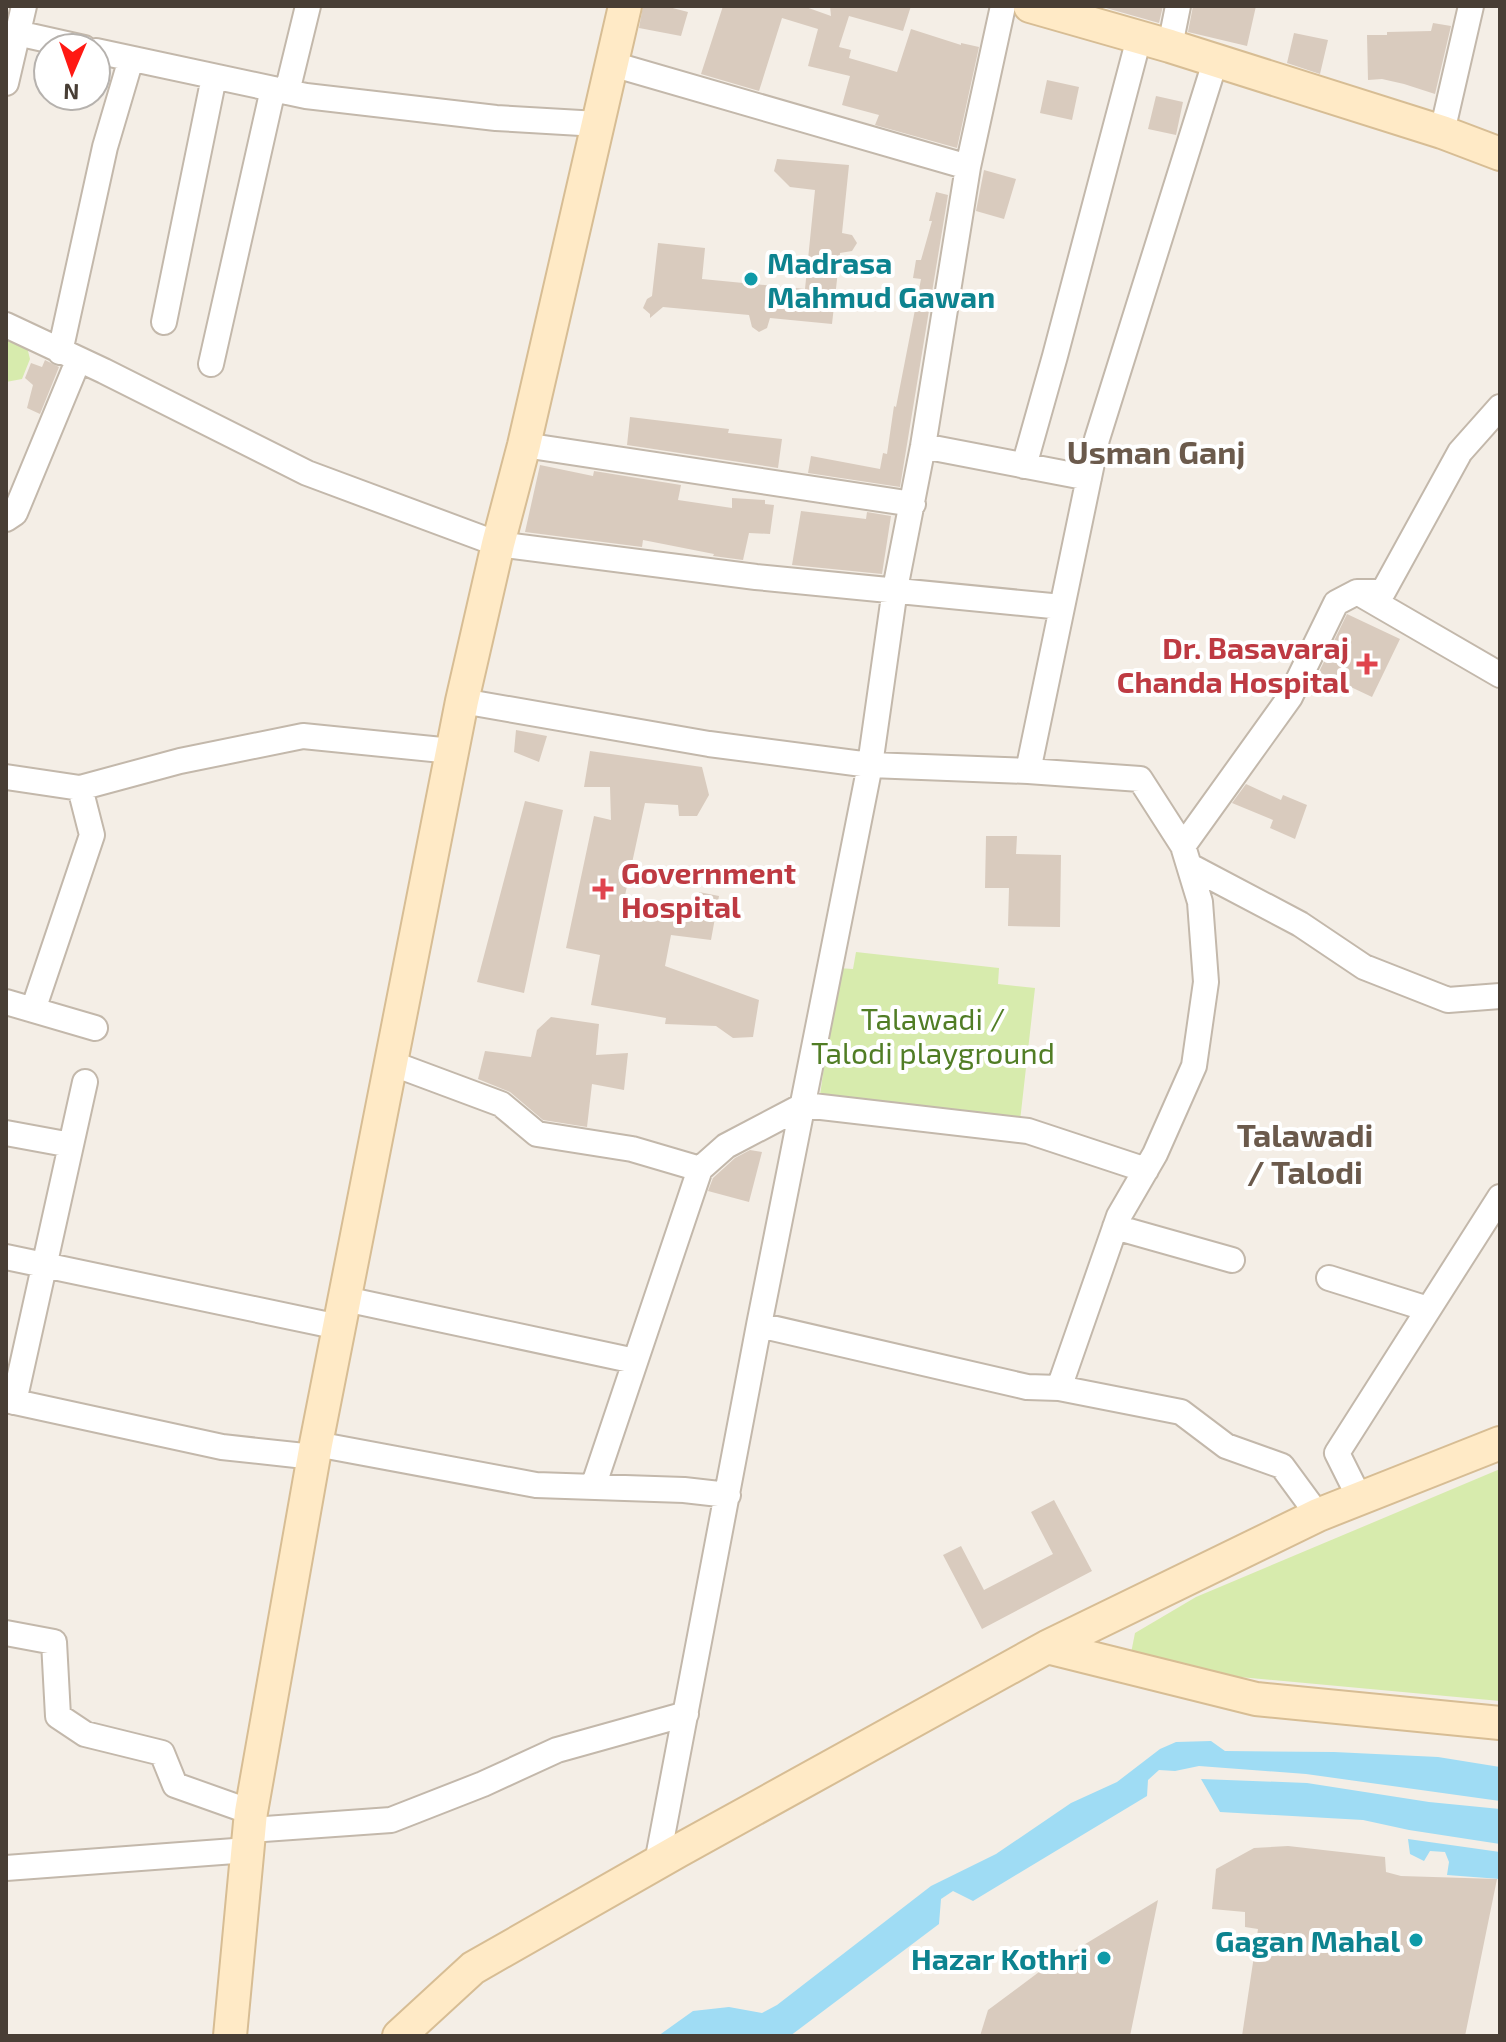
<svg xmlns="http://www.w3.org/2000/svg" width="1506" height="2042" font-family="'Exo 2',sans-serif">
	<rect width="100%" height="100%" fill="#f4eee6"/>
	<path fill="#d7ebad" d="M 6,336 L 27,347 L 30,359 L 22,379 L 6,382 Z
		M 856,952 L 999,968 L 998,984 L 1035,988 L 1020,1121 L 820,1095 L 838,968 L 853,969 Z
		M 1500,1469 L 1500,1701 L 1185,1672 L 1131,1653 L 1135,1633 L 1196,1597 Z"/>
	<path fill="#9fdcf4" d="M 1211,1741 L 1225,1751 L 1334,1752 L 1438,1757 L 1500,1767 L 1500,1801 L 1306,1774 L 1199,1766 L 1175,1771 L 1159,1770 L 1148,1780 L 1147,1796 L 973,1901 L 953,1891 L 941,1899 L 939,1924 L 790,2036 L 658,2036 L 693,2011 L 729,2007 L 762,2013 L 777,2005 L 931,1886 L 996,1854 L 1071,1803 L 1117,1782 L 1160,1749 L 1176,1742 Z
		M 1201,1779 L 1307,1783 L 1429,1802 L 1500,1809 L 1500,1844 L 1409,1830 L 1363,1820 L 1220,1812 Z
		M 1408,1839 L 1500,1852 L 1500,1879 L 1447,1875 L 1449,1862 L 1445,1852 L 1430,1851 L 1424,1861 L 1410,1854 Z"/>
	<path fill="#d9cbbe" d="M 643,6 L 665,6 L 688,12 L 681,36 L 639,28 Z
		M 723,6 L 803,6 L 831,16 L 830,6 L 911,6 L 903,31 L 849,16 L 839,47 L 851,50 L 849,58 L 897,72 L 911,29 L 961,45 L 961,43 L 979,47 L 957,148 L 875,125 L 879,115 L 842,105 L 850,76 L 808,66 L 818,29 L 782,18 L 759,91 L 701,74 Z
		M 1099,6 L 1163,6 L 1159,23 Z
		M 1193,6 L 1256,6 L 1247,46 L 1188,32 Z
		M 1433,23 L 1451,26 L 1435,94 L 1404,84 L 1382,79 L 1368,80 L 1367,35 L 1387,35 L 1387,32 L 1431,31 Z
		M 1294,33 L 1328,40 L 1320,74 L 1287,63 Z
		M 1047,80 L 1079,87 L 1072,120 L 1040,113 Z
		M 1156,96 L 1183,102 L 1176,135 L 1148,129 Z
		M 777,159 L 849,165 L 842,233 L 852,235 L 857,243 L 852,251 L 840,253 L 832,324 L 770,318 L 767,328 L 759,332 L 752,327 L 749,315 L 663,307 L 650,318 L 650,314 L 643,308 L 647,299 L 652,296 L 658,243 L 705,248 L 702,279 L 805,289 L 815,190 L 790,187 L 774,171 Z
		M 984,170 L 1016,179 L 1004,219 L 976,211 Z
		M 936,192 L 948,195 L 900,487 L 808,473 L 811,456 L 880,469 L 883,453 L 887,454 L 894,406 L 896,407 L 921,279 L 913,278 L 916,260 L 921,260 L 932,221 L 929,221 Z
		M 45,360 L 59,367 L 40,414 L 27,408 L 33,385 L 25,378 L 31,363 L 42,367 Z
		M 630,417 L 729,429 L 728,433 L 782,439 L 778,468 L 627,445 Z
		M 540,465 L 593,476 L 594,471 L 681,485 L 678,500 L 732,508 L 732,498 L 765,500 L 765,504 L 774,505 L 770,534 L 749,533 L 743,560 L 713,556 L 714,554 L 643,540 L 642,547 L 525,532 Z
		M 801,511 L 866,519 L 867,512 L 891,516 L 882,574 L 792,565 Z
		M 1347,614 L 1400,639 L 1372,697 L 1319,672 Z
		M 516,730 L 547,736 L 539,762 L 514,752 Z
		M 590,751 L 702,767 L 709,795 L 697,816 L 679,816 L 678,805 L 645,803 L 624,900 L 695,907 L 699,892 L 719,896 L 711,940 L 671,935 L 665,966 L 759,1000 L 753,1037 L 733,1038 L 716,1026 L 665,1024 L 666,1018 L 591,1005 L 600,955 L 566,948 L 594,816 L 611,820 L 610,787 L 584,787 Z
		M 1246,784 L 1281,800 L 1283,795 L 1307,805 L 1295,839 L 1270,828 L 1273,820 L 1232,803 Z
		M 525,801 L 563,810 L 524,993 L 477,982 Z
		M 986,836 L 1017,836 L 1016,854 L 1061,855 L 1060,927 L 1008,926 L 1009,888 L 985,888 Z
		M 551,1017 L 599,1024 L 596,1055 L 628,1053 L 624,1090 L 592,1084 L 587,1127 L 543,1120 L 510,1092 L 478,1079 L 485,1051 L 531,1057 L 537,1030 Z
		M 750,1150 L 762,1152 L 749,1202 L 708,1191 L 713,1178 L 735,1158 Z
		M 1054,1500 L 1092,1571 L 982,1629 L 943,1555 L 961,1546 L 984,1590 L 1053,1554 L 1031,1512 Z
		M 1288,1846 L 1385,1857 L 1386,1872 L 1401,1876 L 1497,1879 L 1465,2036 L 1242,2036 L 1258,1929 L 1245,1927 L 1245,1912 L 1212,1909 L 1216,1869 L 1254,1848 Z
		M 1158,1900 L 1130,2036 L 980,2036 L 988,2010 L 1039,1972 Z"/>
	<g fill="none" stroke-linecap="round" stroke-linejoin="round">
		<defs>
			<path id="street" d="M 17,33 L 84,48
				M 1170,46 L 1178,6
				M 96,51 L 306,96 L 496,118 L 598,124
				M 612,64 L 968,167 L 923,446 L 895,589 L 870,765 L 759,1325 L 657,1863
				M 6,83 L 24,6
				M 287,92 L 308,6
				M 1442,132 L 1471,6
				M 968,167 L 1003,6
				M 164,322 L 214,77
				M 6,325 L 104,371 L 307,473 L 498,544 L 756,577 L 1062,607
				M 60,352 L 105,147 L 131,59
				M 211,364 L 273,89
				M 524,445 L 913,504
				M 923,446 L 1089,478
				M 1024,466 L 1055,356 L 1139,38
				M 6,519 L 15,513 L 78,361
				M 1357,592 L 1500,675
				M 462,701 L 709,744 L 870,765 L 1028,771 L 1140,779 L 1183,846 L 1200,902 L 1206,982 L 1194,1066 L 1155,1154 L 1119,1216 L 1059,1388
				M 1028,771 L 1097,439 L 1215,62
				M 6,777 L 80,788 L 180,761 L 303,736 L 452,751
				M 1183,846 L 1290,697 L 1336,603 L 1357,592 L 1383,592 L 1460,452 L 1500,407
				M 1190,866 L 1300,924 L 1364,967 L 1448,1000 L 1500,996
				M 6,1002 L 95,1028
				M 33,1010 L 92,835 L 80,788
				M 391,1063 L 501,1104 L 537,1134 L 632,1149 L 700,1169 L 593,1487
				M 6,1133 L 71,1145
				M 700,1169 L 726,1146 L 804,1105 L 1028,1131 L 1146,1170
				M 1115,1227 L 1232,1260
				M 6,1257 L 339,1327
				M 1329,1278 L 1428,1309
				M 345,1299 L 635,1361
				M 759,1325 L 1027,1387 L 1059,1388 L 1181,1412 L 1226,1446 L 1282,1466 L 1318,1515
				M 6,1400 L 222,1447 L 314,1457
				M 14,1402 L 85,1082
				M 316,1444 L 536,1485 L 684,1490 L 728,1495
				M 1360,1499 L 1337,1453 L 1500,1197
				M 6,1633 L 54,1642 L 58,1716 L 85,1734 L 162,1753 L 175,1785 L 251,1812
				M 250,1830 L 391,1820 L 483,1784 L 557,1750 L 686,1714
				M 6,1868 L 248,1850"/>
			<path id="secondary" d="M 1030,6 L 1170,46 L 1442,132 L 1500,154
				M 1047,1647 L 1256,1699 L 1500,1723
				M 230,2036 L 251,1812 L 316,1444 L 462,701 L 498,544 L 524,445 L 625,6
				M 399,2036 L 473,1968 L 678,1851 L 1047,1647 L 1318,1515 L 1500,1443"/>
		</defs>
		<use href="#street" stroke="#c3b8ab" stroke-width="28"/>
		<use href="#secondary" stroke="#d7bd94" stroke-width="36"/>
		<use href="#street" stroke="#fff" stroke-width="24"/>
		<use href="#secondary" stroke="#ffeac6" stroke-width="32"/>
	</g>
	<g fill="#0f9aa8" stroke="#fff" stroke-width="3">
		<circle cx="751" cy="279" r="8"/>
		<circle cx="1416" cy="1940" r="8"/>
		<circle cx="1104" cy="1958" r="8"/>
	</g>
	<g fill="#e0444e" stroke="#fff" stroke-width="3">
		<path d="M1363 652h8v8h8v8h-8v8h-8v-8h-8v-8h8z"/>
		<path d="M599 877h8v8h8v8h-8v8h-8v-8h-8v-8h8z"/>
	</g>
	<g text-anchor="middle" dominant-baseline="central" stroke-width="8" stroke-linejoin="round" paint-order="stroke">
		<g font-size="30" font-weight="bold" fill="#0d838f" stroke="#fff" text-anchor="end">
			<text x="767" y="262" text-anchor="start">Madrasa<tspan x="767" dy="34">Mahmud Gawan</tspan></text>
			<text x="1400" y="1940">Gagan Mahal</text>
			<text x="1088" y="1958">Hazar Kothri</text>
		</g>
		<g font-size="30" font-weight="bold" fill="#be3a42" stroke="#fff" text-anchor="end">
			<text x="1349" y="647">Dr. Basavaraj<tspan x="1349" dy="34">Chanda Hospital</tspan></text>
			<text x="621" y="872" text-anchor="start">Government<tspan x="621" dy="34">Hospital</tspan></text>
		</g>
		<g font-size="30" fill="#517d25" stroke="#fff">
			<text x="933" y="1018">Talawadi /<tspan x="933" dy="34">Talodi playground</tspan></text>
		</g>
		<g font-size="32" font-weight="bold" fill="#6b5a4c" stroke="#fff">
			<text x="1156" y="451">Usman Ganj</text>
			<text x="1305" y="1134">Talawadi<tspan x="1305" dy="37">/ Talodi</tspan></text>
		</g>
	</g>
	<rect width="1506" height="2042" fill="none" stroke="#483e35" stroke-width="16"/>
	<g transform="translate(72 72) rotate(182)"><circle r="38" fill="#ffffff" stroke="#b6b2ae" stroke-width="2"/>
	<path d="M0-6L14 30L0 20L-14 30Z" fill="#ff1913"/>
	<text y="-12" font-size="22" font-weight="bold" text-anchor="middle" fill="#483e35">N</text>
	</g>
</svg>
